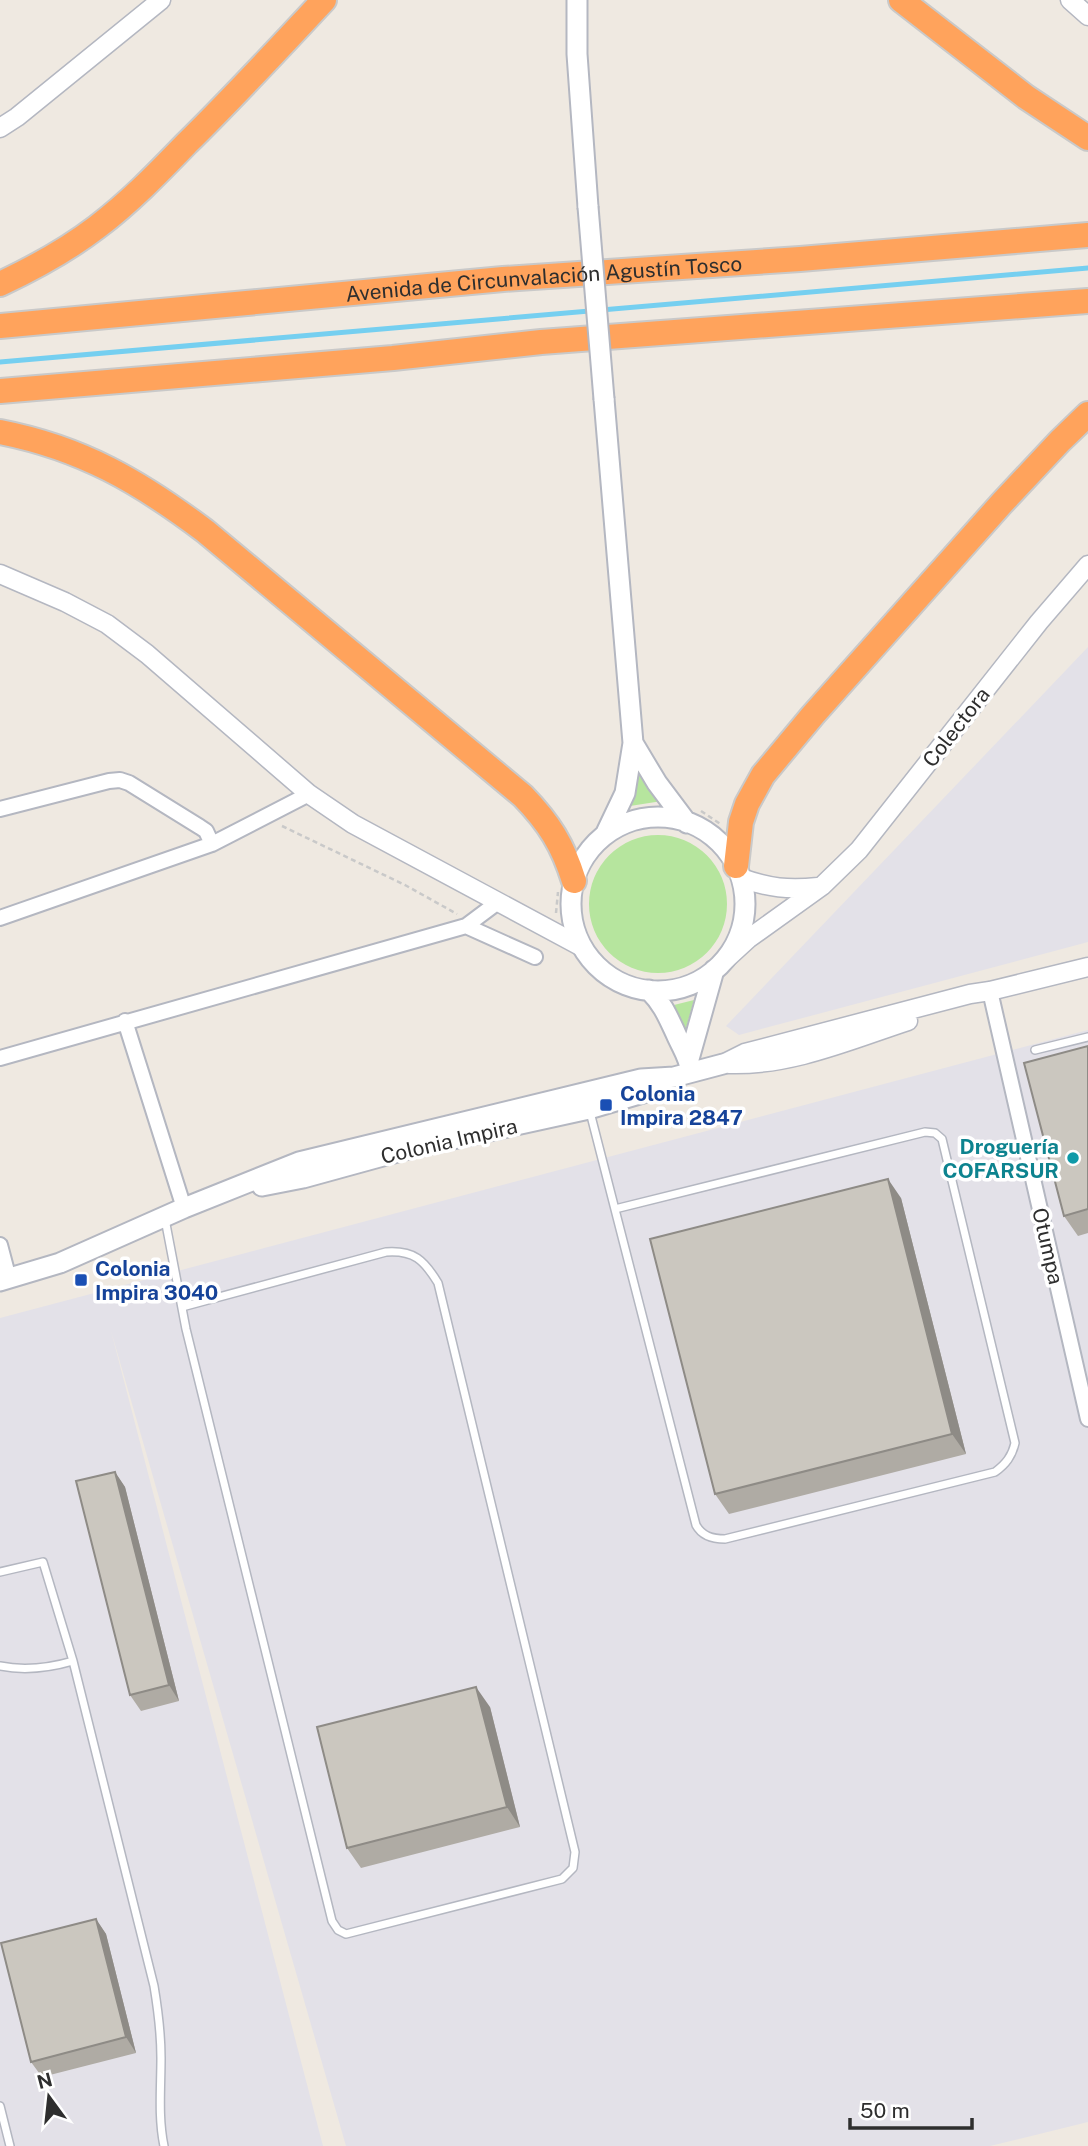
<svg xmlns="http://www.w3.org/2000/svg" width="1088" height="2146" font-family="'Public Sans',sans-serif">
	<rect width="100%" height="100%" fill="#efe9e1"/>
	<path fill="#e3e1e8" d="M 1088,647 L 1088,942 L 739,1035 L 726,1026 Z
		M 1088,1030 L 1088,2122 L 990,2146 L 346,2146 L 111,1331 L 323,2146 L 0,2146 L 0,1318 Z"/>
	<path fill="#b6e59e" d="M 638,769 L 662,801 L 630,806 Z
		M589 904a69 69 0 1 1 138 0a69 69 0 1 1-138 0Z
		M 694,1000 L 685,1032 L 674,1005 Z"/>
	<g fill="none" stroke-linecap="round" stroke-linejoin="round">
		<path stroke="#75cff0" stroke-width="5" d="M 0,362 L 1088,268"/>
		<defs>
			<path id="service" d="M 1035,1050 L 1088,1037
				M 590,1112 L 696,1525 C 702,1536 712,1539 725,1539 L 995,1472 C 1006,1464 1012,1456 1015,1443 L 942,1139 L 935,1133 L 925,1132 L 615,1209
				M 165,1219 L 186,1329 L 332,1921 L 338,1930 L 346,1934 L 562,1879 L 573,1868 L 575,1852 L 438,1283 C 424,1260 414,1250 386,1252 L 182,1307
				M 0,1572 L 43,1562 L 73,1661 L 154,1986 C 158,2010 161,2034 161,2058 C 161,2088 158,2117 164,2146
				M 0,1666 C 25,1671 49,1668 73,1661
				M 0,2106 L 10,2146"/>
			<path id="minor" d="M 0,809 L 109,781 L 120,780 L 129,783 L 200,827 L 206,831 L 212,844
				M 0,918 L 212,844 L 309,794
				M 466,926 L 535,957
				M 990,991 L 1088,1419
				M 125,1021 L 184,1208
				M 0,1058 L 466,926 L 498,902
				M 0,1245 L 9,1279"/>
			<path id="tertiary" d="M 1070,0 L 1088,16
				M 0,128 L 17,117 L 161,0
				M 0,574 L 65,602 L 107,624 L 147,654 L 309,794 L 353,824 L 582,947
				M 741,878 C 769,888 788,890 818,887
				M 724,961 L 748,939 L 822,886 L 859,850 L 1039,622 L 1088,565
				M 723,1064 L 745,1053 L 970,994 L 990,991 L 1088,967
				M 729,1064 C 791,1066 850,1040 908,1021"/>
			<path id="secondary" d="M 577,0 L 577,54 L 588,207
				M 604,399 L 633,743 L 625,793 L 605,835
				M 633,743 L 657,783 L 687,823
				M571 904a87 87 0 1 1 174 0a87 87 0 1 1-174 0Z
				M 649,990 C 663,1004 668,1017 676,1034 C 682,1048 689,1057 691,1072
				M 689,1059 L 714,970
				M 262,1186 L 303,1178 L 412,1148 L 589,1109 L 643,1093 L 665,1081
				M 0,1281 L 60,1263 L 184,1208 L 299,1162 L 641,1079 L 674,1077 L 723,1064"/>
			<g id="motorway">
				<path d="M 901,0 L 1026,97 L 1088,138"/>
				<path d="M 0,284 C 34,268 67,250 97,227 C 130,202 158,173 187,143 C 234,97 279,48 324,0"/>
				<path id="s1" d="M 0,326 L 503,279 L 800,259 L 1088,235"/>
				<path d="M 0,391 L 393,358 L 541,342 L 1088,301"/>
				<path d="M 0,432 C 82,448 140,482 205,531 L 523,796 C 549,823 563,845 574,881"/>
				<path d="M 736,866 L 741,822 L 747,804 L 763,775 L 813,715 L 1001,504 L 1060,441 L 1088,414"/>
			</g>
		</defs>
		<use href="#service" stroke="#b4b7c1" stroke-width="10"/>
		<use href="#minor" stroke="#b4b7c1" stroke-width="18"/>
		<use href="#tertiary" stroke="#b4b7c1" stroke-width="21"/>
		<use href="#secondary" stroke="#b4b7c1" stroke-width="23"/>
		<use href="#motorway" stroke="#c9c9c9" stroke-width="28"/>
		<path stroke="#c9c9c9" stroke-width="2.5" stroke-dasharray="5 3.5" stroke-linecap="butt" d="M 701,811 L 722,825
			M 282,826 L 405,885 L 457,914
			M 556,913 L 558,892"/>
		<use href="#service" stroke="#fff" stroke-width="7"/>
		<use href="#minor" stroke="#fff" stroke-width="14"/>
		<use href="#tertiary" stroke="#fff" stroke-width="18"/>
		<use href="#secondary" stroke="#fff" stroke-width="19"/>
		<use href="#motorway" stroke="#ffa35c" stroke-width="24"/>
		<defs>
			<path id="secondary-bridge" d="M 588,207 L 604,399"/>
		</defs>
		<use href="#secondary-bridge" stroke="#b4b7c1" stroke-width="23" stroke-linecap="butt"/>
		<use href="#secondary-bridge" stroke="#fff" stroke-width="19"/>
	</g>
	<path fill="#afaba4" d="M 1088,1046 L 1088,1233 L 1078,1236 L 1064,1216 Z
		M 901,1198 L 966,1454 L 729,1514 L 715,1494 Z
		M 115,1472 L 125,1487 L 179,1701 L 141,1711 L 130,1695 Z
		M 490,1707 L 520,1827 L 361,1868 L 347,1848 Z
		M 96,1919 L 106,1934 L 136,2053 L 42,2077 L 31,2062 Z"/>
	<path fill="#8e8b86" d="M 888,1179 L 901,1198 L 966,1454 L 952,1434 Z
		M 115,1472 L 125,1487 L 179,1701 L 169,1685 Z
		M 476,1687 L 490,1707 L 520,1827 L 507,1807 Z
		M 96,1919 L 106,1934 L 136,2053 L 126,2037 Z"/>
	<path fill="#cbc7bf" stroke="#8e8b86" stroke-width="2" d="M 1088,1046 L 1088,1209 L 1064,1216 L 1024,1063 Z
		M 888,1179 L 952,1434 L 715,1494 L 650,1239 Z
		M 115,1472 L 169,1685 L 130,1695 L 76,1481 Z
		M 476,1687 L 507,1807 L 347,1848 L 317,1727 Z
		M 96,1919 L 126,2037 L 31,2062 L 1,1943 Z"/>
	<g fill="#1a4fb4" stroke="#fff" stroke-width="2.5">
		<rect x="599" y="1098" width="14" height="14" rx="3.5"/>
		<rect x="74" y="1273" width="14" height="14" rx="3.5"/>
	</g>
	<circle fill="#0f9aa8" stroke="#fff" stroke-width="2.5" cx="1073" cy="1158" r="7"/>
	<g text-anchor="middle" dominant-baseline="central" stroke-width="7" stroke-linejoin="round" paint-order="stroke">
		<g font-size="21" fill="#2e2e2e" stroke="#fff">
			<text stroke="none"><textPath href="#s1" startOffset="546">Avenida de Circunvalación Agustín Tosco</textPath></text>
			<text transform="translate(956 727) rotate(-52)">Colectora</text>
			<text transform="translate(449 1141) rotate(-13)">Colonia Impira</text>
			<text transform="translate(1048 1246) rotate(77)">Otumpa</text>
		</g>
		<g font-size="21" font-weight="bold" fill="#164399" stroke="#fff" text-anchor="start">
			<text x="620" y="1093">Colonia<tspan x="620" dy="24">Impira 2847</tspan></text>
			<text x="95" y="1268">Colonia<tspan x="95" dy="24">Impira 3040</tspan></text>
		</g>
		<g font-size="21" font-weight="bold" fill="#0d838f" stroke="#fff" text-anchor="end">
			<text x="1059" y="1146">Droguería<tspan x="1059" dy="24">COFARSUR</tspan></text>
		</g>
	</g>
	<g transform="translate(49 2097) rotate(345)" stroke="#ffffff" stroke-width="5" paint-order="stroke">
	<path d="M0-5L12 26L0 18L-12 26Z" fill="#2e2e2e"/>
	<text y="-10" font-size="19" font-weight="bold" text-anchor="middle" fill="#2e2e2e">N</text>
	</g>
	<path d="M850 2118v10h122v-10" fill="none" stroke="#2e2e2e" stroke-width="3.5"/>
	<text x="860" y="2118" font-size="21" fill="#2e2e2e" stroke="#ffffff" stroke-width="5" paint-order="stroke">50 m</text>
</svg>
